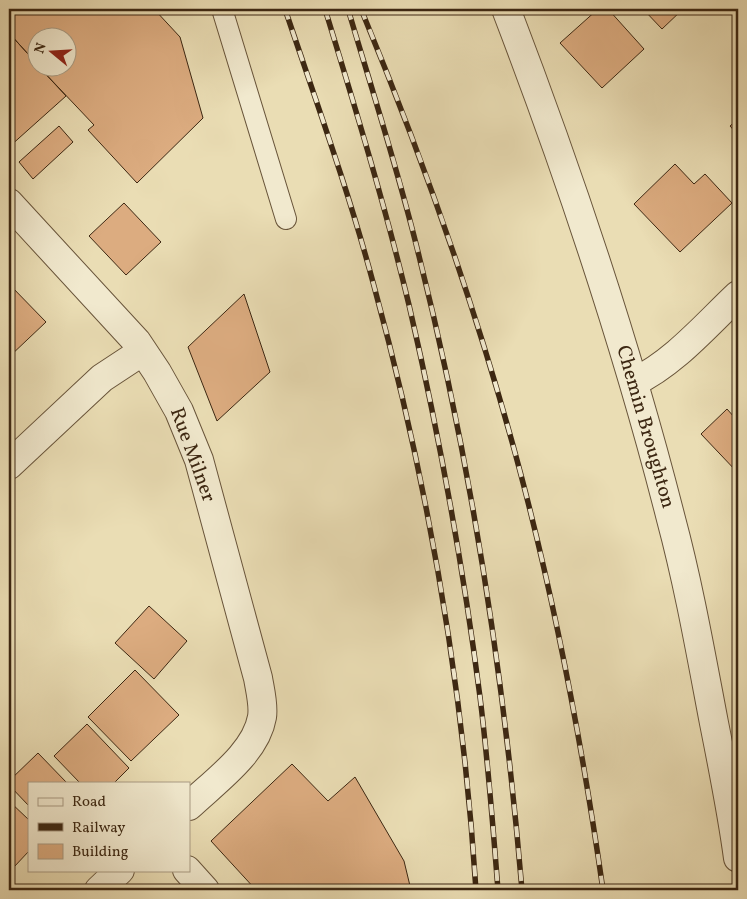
<svg xmlns="http://www.w3.org/2000/svg" width="747" height="899" font-family="Vollkorn,serif">
	<rect width="100%" height="100%" fill="#eaddb4"/>
	<filter id="stains"><feTurbulence type="fractalNoise" baseFrequency=".004" numOctaves="4"/><feColorMatrix values="0 0 0 0 .2 0 0 0 0 .09 0 0 0 0 .02 0 0 0 .5 -.17"/></filter>
	<radialGradient id="worn" r=".72"><stop offset=".6" stop-color="#630" stop-opacity="0"/><stop offset="1" stop-color="#630" stop-opacity=".3"/></radialGradient>
	<path fill="#dcac80" stroke="#3c2712" d="M 13,9 L 154,9 L 180,37 L 203,118 L 137,183 L 88,130 L 94,125 L 40,68 L 68,68 L 68,38 L 38,38 L 38,65 L 9,33 L 9,13 Z
		M 598,9 L 608,9 L 644,49 L 602,88 L 560,43 Z
		M 643,9 L 683,9 L 662,29 Z
		M 9,33 L 38,65 L 38,68 L 40,68 L 66,96 L 9,147 Z
		M 738,119 L 738,135 L 730,126 Z
		M 59,126 L 73,142 L 33,179 L 19,162 Z
		M 675,164 L 694,184 L 705,174 L 732,203 L 680,252 L 634,204 Z
		M 124,203 L 161,242 L 126,275 L 89,236 Z
		M 9,284 L 46,322 L 9,357 Z
		M 244,294 L 270,372 L 217,421 L 188,347 Z
		M 727,409 L 735,418 L 738,414 L 738,473 L 701,434 Z
		M 149,606 L 187,641 L 154,679 L 115,643 Z
		M 135,670 L 179,715 L 131,761 L 88,717 Z
		M 87,724 L 129,768 L 114,783 L 80,783 L 54,756 Z
		M 38,753 L 67,783 L 29,783 L 29,806 L 9,785 L 9,781 Z
		M 292,764 L 328,801 L 355,777 L 404,861 L 411,890 L 256,890 L 211,841 Z
		M 9,801 L 29,820 L 29,851 L 14,867 L 9,862 Z"/>
	<g fill="none" stroke-linecap="round" stroke-linejoin="round">
		<defs>
			<path id="service" d="M 222,9 L 286,219"/>
			<path id="minor" d="M 506,9 C 570,176 627,346 671,519 C 689,586 701,655 714,723 C 723,768 732,813 738,858
				M 9,203 L 137,342 L 157,372 L 179,411 L 199,460 L 258,678 C 260,690 264,705 262,717 C 256,753 214,782 189,806
				M 634,382 C 674,363 706,325 738,295
				M 9,465 L 102,378 L 143,351
				M 187,870 L 205,890
				M 99,890 L 120,870"/>
		</defs>
		<use href="#service" stroke="#68543a" stroke-width="22"/>
		<use href="#minor" stroke="#68543a" stroke-width="30"/>
		<use href="#service" stroke="#f1e9ce" stroke-width="20"/>
		<use href="#minor" stroke="#f1e9ce" stroke-width="28"/>
		<defs>
			<path id="rail" d="M 285,9 C 316,101 349,192 374,286 C 428,484 463,686 476,890
				M 325,9 C 355,107 385,205 409,305 C 439,434 463,565 480,697 C 488,761 493,826 498,890
				M 348,9 C 372,90 398,170 418,252 C 471,462 504,675 522,890
				M 361,9 C 424,161 479,316 521,475 C 557,612 583,750 603,890"/>
		</defs>
		<use href="#rail" stroke="#3c2712" stroke-width="5.5"/>
		<use href="#rail" stroke="#f1e9ce" stroke-width="4" stroke-dasharray="11" stroke-linecap="butt"/>
	</g>
	<g text-anchor="middle" dominant-baseline="central" stroke-width="5" stroke-linejoin="round" paint-order="stroke">
		<g font-size="20" fill="#3c2712" stroke="#f1e9ce">
			<text transform="translate(645 427) rotate(74)">Chemin Broughton</text>
			<text transform="translate(192 455) rotate(70)">Rue Milner</text>
		</g>
	</g>
	<rect width="747" height="899" fill="none" stroke="#eaddb4" stroke-width="30"/>
	<rect x="10" y="10" width="727" height="879" fill="none" stroke="#3c2712" stroke-width="2.5"/>
	<rect x="15" y="15" width="717" height="869" fill="none" stroke="#3c2712"/>
	<rect x="28" y="782" width="162" height="90" fill="#f1e9ce" stroke="#a99b83"/>
	<rect x="38" y="798" width="25" height="8" fill="#f1e9ce" stroke="#a99b83"/>
	<text x="72" y="806" font-size="15" fill="#3c2712">Road</text>
	<rect x="38" y="823" width="25" height="8" fill="#3c2712" stroke="#a99b83"/>
	<text x="72" y="832" font-size="15" fill="#3c2712">Railway</text>
	<rect x="38" y="844" width="25" height="15" fill="#dcac80" stroke="#a99b83"/>
	<text x="72" y="856" font-size="15" fill="#3c2712">Building</text>
	<g transform="translate(52 52) rotate(288)"><circle r="24" fill="#f1e9ce" stroke="#a99b83"/>
	<path d="M0-4L9 19L0 12L-9 19Z" fill="#8f2418"/>
	<text y="-8" font-size="14" font-weight="bold" text-anchor="middle" fill="#3c2712">N</text>
	</g>
	<rect width="100%" height="100%" filter="url(#stains)"/>
	<rect width="100%" height="100%" fill="url(#worn)"/>
</svg>
